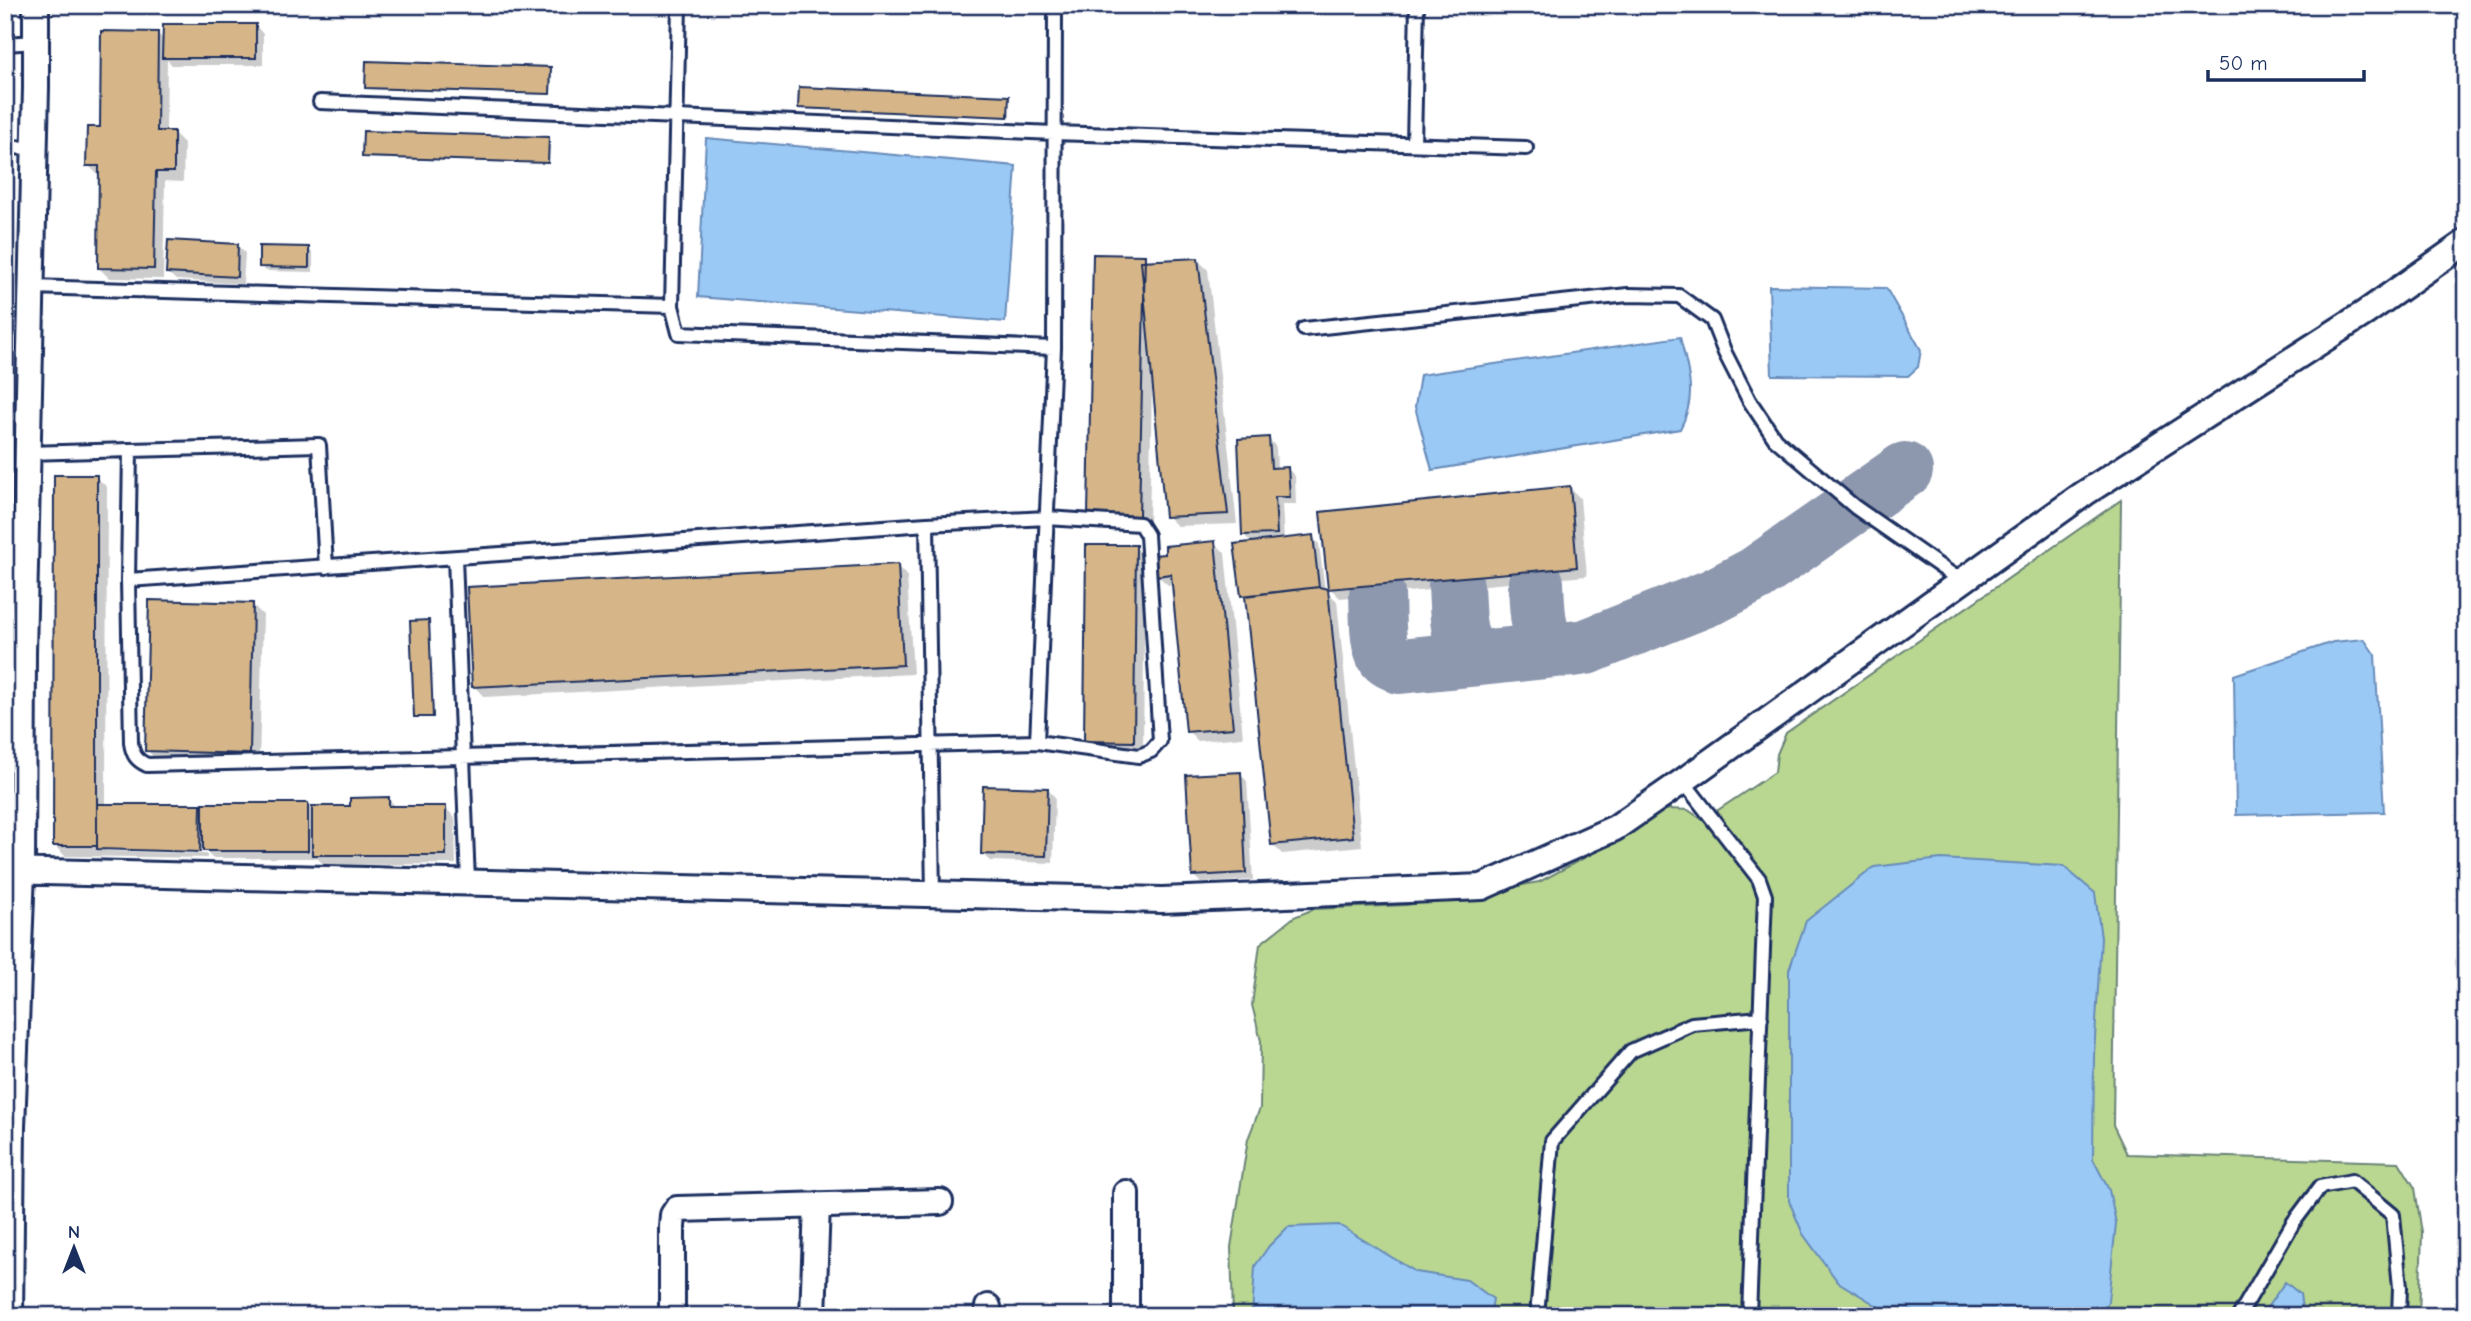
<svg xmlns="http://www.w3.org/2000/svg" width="2471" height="1321" font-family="'Comic Neue',sans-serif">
	<rect width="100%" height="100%" fill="#fff"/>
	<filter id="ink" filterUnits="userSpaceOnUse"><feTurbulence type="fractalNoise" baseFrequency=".0143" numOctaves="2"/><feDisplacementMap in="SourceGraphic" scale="14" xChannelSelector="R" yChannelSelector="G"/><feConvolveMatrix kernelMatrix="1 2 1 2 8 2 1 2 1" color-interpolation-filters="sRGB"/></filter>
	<g filter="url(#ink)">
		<path fill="#b9d790" stroke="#6a8377" stroke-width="2" d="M 2121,500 L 2113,1125 L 2127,1154 L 2399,1162 L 2415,1188 L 2422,1233 L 2419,1316 L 1233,1316 L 1231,1247 L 1248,1139 L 1260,1108 L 1261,1041 L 1252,1005 L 1260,944 L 1294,917 L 1314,909 L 1407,905 L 1539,882 L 1605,847 L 1651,814 L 1670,809 L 1688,810 L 1703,820 L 1775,772 L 1777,754 L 1786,733 Z"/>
		<path fill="#9ac9f5" stroke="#678bb9" stroke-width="2" d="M 706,138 L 1016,166 L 1005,322 L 698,297 Z
			M 1769,286 L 1886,288 L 1921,350 L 1918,367 L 1908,376 L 1772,375 Z
			M 1680,337 C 1688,371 1698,396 1680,429 L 1432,470 L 1415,407 L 1420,375 Z
			M 2364,639 L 2375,655 L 2384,812 L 2236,815 L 2234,675 L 2333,642 Z
			M 1941,859 L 2063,866 L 2095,893 L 2101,938 L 2094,1055 L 2093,1159 L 2109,1190 L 2116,1223 L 2108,1301 L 2103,1316 L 1894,1316 L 1838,1282 L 1803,1234 L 1789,1201 L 1789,970 L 1806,921 L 1874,867 Z
			M 1339,1225 L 1416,1272 L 1467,1280 L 1493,1299 L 1490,1316 L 1252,1316 L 1255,1266 L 1269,1246 L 1288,1227 Z
			M 2285,1282 L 2300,1294 L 2303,1316 L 2261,1316 Z"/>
		<path fill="#0003" d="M 256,26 L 263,34 L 263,65 L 172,65 L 167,60 L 166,133 L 174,133 L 184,143 L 183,182 L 165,181 L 163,279 L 109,278 L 99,268 L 101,175 L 98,175 L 88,165 L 101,129 L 158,34 L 164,40 Z
			M 550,69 L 552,71 L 551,95 L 369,89 L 367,87 Z
			M 1008,98 L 1010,118 L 800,108 Z
			M 548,139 L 550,141 L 549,164 L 366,158 L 364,157 Z
			M 238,246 L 245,253 L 243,284 L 176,280 L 168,273 Z
			M 309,249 L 313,254 L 313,272 L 266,271 L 261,266 Z
			M 1144,257 L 1149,262 L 1197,259 L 1208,270 L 1237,524 L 1177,526 L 1167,516 L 1155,386 L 1152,386 L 1149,525 L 1100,524 L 1090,514 Z
			M 1269,439 L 1276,447 L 1277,469 L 1288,469 L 1295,476 L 1296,504 L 1282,504 L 1284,540 L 1312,537 L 1319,544 L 1325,590 L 1337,601 L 1362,846 L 1282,854 L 1272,844 L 1248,601 L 1242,595 L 1253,544 L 1244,535 Z
			M 96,477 L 107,487 L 106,805 L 200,806 L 205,811 L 307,805 L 313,811 L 352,808 L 389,799 L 397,808 L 445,807 L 455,818 L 456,864 L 324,865 L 317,858 L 212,858 L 208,854 L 209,850 L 106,848 L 106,851 L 207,854 L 207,858 L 65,856 L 55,846 Z
			M 1570,488 L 1580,498 L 1587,576 L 1340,598 L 1330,588 Z
			M 1215,543 L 1225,553 L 1243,737 L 1198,741 L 1188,731 L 1174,585 L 1168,585 L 1157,575 Z
			M 1135,547 L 1145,557 L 1143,751 L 1096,751 L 1086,741 Z
			M 897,566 L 907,576 L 913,674 L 484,697 L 474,686 Z
			M 253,605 L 263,615 L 259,763 L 157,761 L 147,750 Z
			M 428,622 L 434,718 L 417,718 L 416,716 Z
			M 1240,774 L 1247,781 L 1253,880 L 1201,883 L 1193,875 Z
			M 1047,789 L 1055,797 L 1053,863 L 990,861 L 982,853 Z"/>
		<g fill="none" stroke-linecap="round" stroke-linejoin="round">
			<path stroke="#8d97ae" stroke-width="56" d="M 1536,583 C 1537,599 1536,639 1552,647 C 1562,652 1576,648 1586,647 L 1714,596 L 1756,574 L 1905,470
				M 1456,586 C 1458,611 1454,646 1480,658 L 1565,649
				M 1377,594 C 1378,609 1376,646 1385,657 C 1389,662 1395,663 1400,666 L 1480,658"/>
		</g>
		<path fill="#d6b689" stroke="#1b2f5e" stroke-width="2" d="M 163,24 L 256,24 L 256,58 L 162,58 Z
			M 101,31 L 158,32 L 157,131 L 174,131 L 174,172 L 156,172 L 154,269 L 98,268 L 99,166 L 86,166 L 87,127 L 100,127 Z
			M 366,61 L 551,67 L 550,94 L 365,88 Z
			M 799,87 L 1009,96 L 1008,117 L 798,108 Z
			M 363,131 L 549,137 L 548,163 L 362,157 Z
			M 168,240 L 238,244 L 237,277 L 166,273 Z
			M 259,246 L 309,247 L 309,268 L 259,267 Z
			M 1093,254 L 1145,255 L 1139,516 L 1088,515 Z
			M 1198,258 L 1228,514 L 1165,517 L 1141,261 Z
			M 1269,437 L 1271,468 L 1288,467 L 1290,497 L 1275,497 L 1277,534 L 1242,535 L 1238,439 Z
			M 54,475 L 97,475 L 97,846 L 53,846 Z
			M 1570,486 L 1577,567 L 1328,589 L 1320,512 Z
			M 1313,535 L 1319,587 L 1241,596 L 1234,544 Z
			M 1215,541 L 1233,728 L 1186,732 L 1171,574 L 1156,576 L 1154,555 L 1165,554 L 1165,546 Z
			M 1086,545 L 1136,545 L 1134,742 L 1084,741 Z
			M 898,564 L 903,665 L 472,687 L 467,587 Z
			M 1319,587 L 1328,589 L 1353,837 L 1271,845 L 1245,596 Z
			M 149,600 L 253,603 L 250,754 L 145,751 Z
			M 429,620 L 433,717 L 414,717 L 410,621 Z
			M 1241,772 L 1246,873 L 1192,876 L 1186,775 Z
			M 983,786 L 1048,788 L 1046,856 L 981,854 Z
			M 389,797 L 389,806 L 446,806 L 446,855 L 312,855 L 312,806 L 350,806 L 350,798 Z
			M 203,803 L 308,803 L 308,851 L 203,851 Z
			M 97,804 L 201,804 L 200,852 L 97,849 Z"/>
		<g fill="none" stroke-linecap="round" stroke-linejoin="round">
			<defs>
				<path id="lane" d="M 5,44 L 36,42
					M 320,102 L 1054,133 L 1526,148
					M 1414,144 L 1417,5
					M 5,147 L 33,148
					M 31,287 L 672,306 L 679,333 L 1054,348 L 1055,5
					M 672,306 L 679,5
					M 1304,329 L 1628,295 L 1679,296 L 1712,320 L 1725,353 L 1749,400 L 1775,439 L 1855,507 L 1961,581
					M 130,450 L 319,445 L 326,567
					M 28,453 L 130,450 L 128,580 L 131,743 C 133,755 136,760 147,765 L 1037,742 L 1054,348
					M 927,524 L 933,895
					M 455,558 L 468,882
					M 128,580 L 927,524 L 1047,518 L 1140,524 L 1147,535 L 1160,741 L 1151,751 L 1139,756 L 1037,742
					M 5,653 L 23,653
					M 1683,781 L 1759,879 L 1765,896 L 1749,1316
					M 1537,1316 L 1552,1141 L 1631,1051 L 1692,1024 L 1761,1018
					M 2239,1316 L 2293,1223 L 2320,1187 L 2352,1181 L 2393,1215 L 2400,1287 L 2399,1316"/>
				<path id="street" d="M 5,871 L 1162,900 L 1482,887 L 1615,828 L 1683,781 L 2085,493 L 2365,313 L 2466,242
					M 1126,1193 L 1126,1316
					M 10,1316 L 12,1127 L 22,871 L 23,653 L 36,88 L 36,5
					M 672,1316 L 672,1227 L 673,1215 L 677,1209 L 940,1202
					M 813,1316 L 817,1205
					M 988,1316 L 988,1307"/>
			</defs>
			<use href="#lane" stroke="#1b2f5e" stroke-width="18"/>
			<use href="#street" stroke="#1b2f5e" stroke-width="30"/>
			<use href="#lane" stroke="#fff" stroke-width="12"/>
			<use href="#street" stroke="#fff" stroke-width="24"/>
		</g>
	</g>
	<rect width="2471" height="1321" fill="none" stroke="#fff" stroke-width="28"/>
	<rect x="14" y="14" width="2443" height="1293" fill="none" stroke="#1b2f5e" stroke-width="2.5" filter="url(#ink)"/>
	<g transform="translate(74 1248)" stroke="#ffffff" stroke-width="5" paint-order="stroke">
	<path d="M0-5L12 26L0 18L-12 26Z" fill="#1b2f5e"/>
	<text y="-10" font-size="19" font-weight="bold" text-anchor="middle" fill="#1b2f5e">N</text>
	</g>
	<path d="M2208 70v10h156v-10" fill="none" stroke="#1b2f5e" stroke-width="3.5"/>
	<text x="2219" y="70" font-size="21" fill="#1b2f5e" stroke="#ffffff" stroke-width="5" paint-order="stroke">50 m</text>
</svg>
